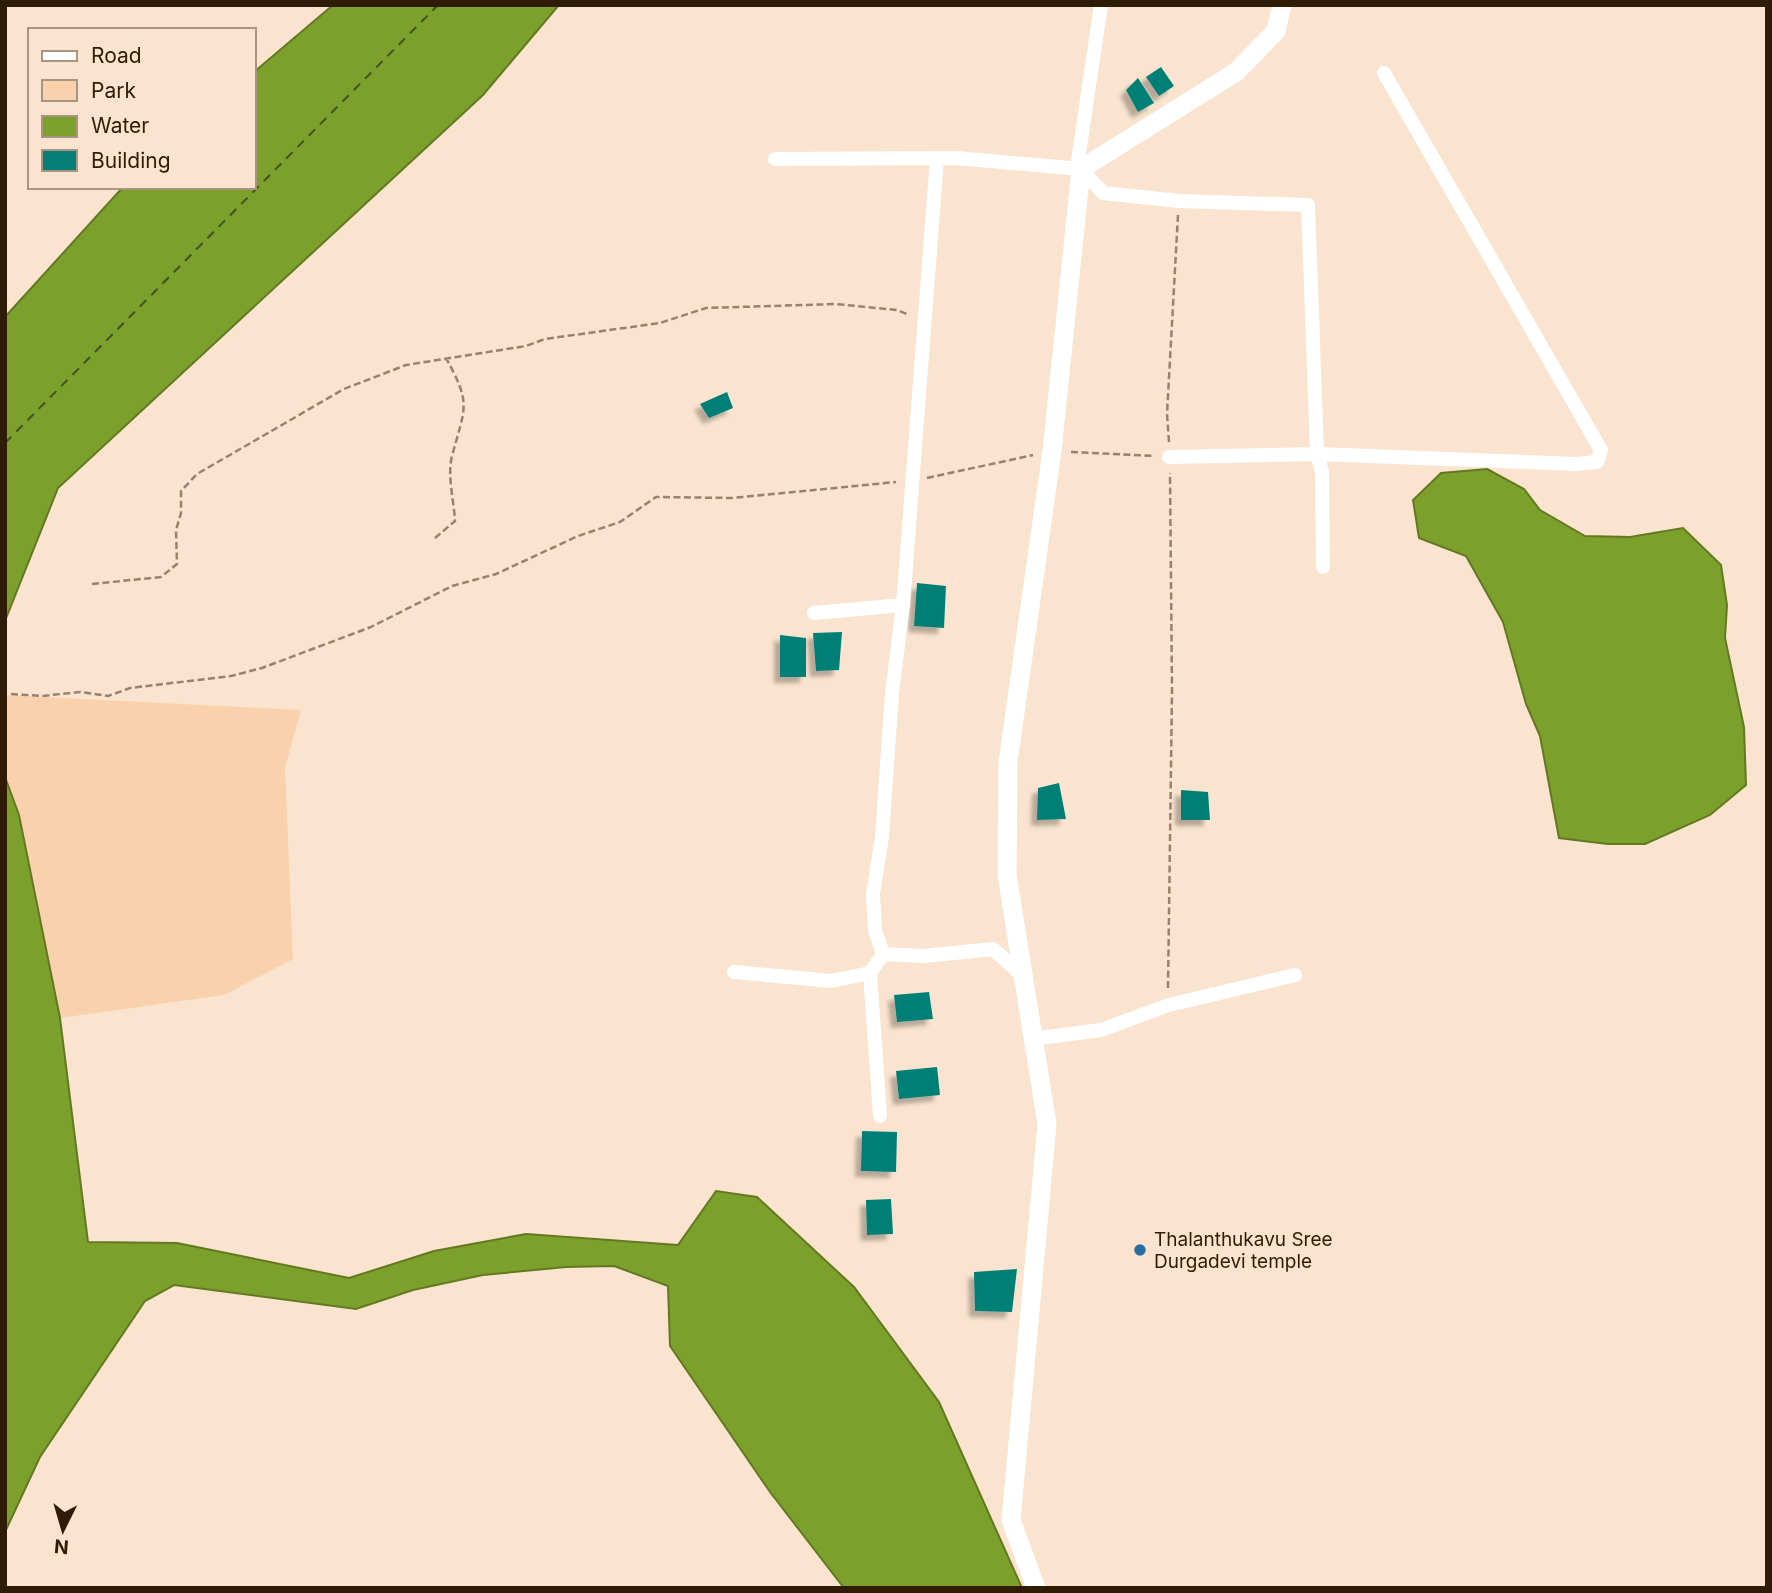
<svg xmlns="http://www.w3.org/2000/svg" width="1772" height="1593" font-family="Inter,sans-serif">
	<defs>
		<filter id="shadow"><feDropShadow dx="-6" dy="6" stdDeviation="2" flood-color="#0004"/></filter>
	</defs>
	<rect width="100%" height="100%" fill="#fae4cf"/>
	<path fill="#f9d2ad" d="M 5,695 L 301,710 L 285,768 L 293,959 L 224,995 L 60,1018 L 19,815 L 5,777 Z"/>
	<path fill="#7ba02c" stroke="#647821" stroke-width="2" d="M 333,5 L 559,5 L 483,95 L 58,488 L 5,621 L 5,317 L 123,187 L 254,187 L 254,72 Z
		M 1487,469 L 1524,489 L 1540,510 L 1585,536 L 1630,537 L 1683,528 L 1721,565 L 1727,605 L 1725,638 L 1744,727 L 1746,785 L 1710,815 L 1645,844 L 1608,844 L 1559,838 L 1540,736 L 1526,704 L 1503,622 L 1466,556 L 1419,538 L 1413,500 L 1441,473 Z
		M 5,777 L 19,815 L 60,1018 L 88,1242 L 177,1243 L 349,1278 L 434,1251 L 526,1234 L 678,1245 L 716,1191 L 757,1197 L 854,1287 L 939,1402 L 1022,1588 L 844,1588 L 770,1492 L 670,1346 L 668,1286 L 614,1266 L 566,1267 L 483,1275 L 413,1290 L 356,1309 L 174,1285 L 145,1301 L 40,1457 L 5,1532 Z"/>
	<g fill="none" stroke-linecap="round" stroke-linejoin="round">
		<path stroke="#415124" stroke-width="2" stroke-dasharray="9 7" stroke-linecap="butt" d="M 5,443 L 438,5"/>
	</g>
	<path fill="#067f76" filter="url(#shadow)" d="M 1161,67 L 1174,86 L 1159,96 L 1146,77 Z
		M 1138,78 L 1154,103 L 1138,112 L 1126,90 Z
		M 727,392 L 733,408 L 709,418 L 700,404 Z
		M 917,583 L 946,586 L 944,628 L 914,626 Z
		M 842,632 L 839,670 L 816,671 L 813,633 Z
		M 780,635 L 806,638 L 806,677 L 780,677 Z
		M 1059,783 L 1066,819 L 1037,820 L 1038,788 Z
		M 1181,790 L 1208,792 L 1210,820 L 1181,820 Z
		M 929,992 L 933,1019 L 897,1022 L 894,995 Z
		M 937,1067 L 940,1095 L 899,1099 L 896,1071 Z
		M 862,1131 L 897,1132 L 896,1172 L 861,1171 Z
		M 891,1199 L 893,1234 L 867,1235 L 866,1200 Z
		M 1017,1269 L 1012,1312 L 975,1311 L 974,1272 Z"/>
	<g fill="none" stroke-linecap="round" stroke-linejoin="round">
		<path stroke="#97826d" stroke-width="2.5" stroke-dasharray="7 3.5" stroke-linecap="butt" d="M 1169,442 L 1167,414 L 1178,215
			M 1071,452 L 1155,456
			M 927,478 L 1033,455
			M 435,538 L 455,521 C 454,501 447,475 452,456 C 465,407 472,405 446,358
			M 92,584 L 161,577 L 177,564 L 176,530 L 181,513 L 181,491 L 197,474 L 344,389 L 406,365 L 526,346 L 545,339 L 660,323 L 706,308 L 836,304 L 897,310 L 909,315
			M 11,694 L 42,696 L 80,692 L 108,696 L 130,688 L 231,676 L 262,668 L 371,627 L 452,586 L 496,574 L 578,536 L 620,522 L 656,497 L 732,498 L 896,482
			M 1168,988 L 1172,691 L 1170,473"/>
		<path stroke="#fff" stroke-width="14" d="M 1101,5 L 1078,160 L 1081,169 L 1103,193 L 1179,201 L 1308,205 L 1317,454 L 1322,472 L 1323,567
			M 937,158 L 903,605 L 892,693 L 882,837 L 873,894 L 875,930 L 883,954 L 924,956 L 993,949 L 1023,976
			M 775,159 L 956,158 L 1081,169
			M 1169,457 L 1317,454 L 1576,464 L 1597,462 L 1601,450 L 1384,73
			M 814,613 L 903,605
			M 734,972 L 831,981 L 870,973
			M 1032,1039 L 1101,1030 L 1169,1005 L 1295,975
			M 880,1116 L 870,973 L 883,954"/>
		<path stroke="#fff" stroke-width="19" d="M 1036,1588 L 1011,1520 L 1047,1124 L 1007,875 L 1008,762 L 1052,451 L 1081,169 L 1236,72 L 1276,31 L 1282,5"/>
	</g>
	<circle fill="#2b6ea4" stroke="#fae4cf" stroke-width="2.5" cx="1140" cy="1250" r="7"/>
	<g text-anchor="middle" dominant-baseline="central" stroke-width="5" stroke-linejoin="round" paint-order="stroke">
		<g font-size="19" fill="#301c06" stroke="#fae4cf" text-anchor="start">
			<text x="1154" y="1239">Thalanthukavu Sree<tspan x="1154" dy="22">Durgadevi temple</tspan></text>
		</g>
	</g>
	<rect width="1772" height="1593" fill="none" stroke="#301c06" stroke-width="14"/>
	<rect x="28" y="28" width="228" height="161" fill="#fae4cf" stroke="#a9947f" stroke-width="2"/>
	<rect x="42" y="51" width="35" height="10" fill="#ffffff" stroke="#a9947f" stroke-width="2"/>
	<text x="91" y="63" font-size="21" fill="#301c06">Road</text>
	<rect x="42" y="80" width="35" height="21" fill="#f9d2ad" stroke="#a9947f" stroke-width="2"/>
	<text x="91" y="98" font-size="21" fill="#301c06">Park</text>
	<rect x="42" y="116" width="35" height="21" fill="#7ba02c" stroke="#a9947f" stroke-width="2"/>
	<text x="91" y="133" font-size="21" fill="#301c06">Water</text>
	<rect x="42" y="150" width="35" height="21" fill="#067f76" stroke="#a9947f" stroke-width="2"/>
	<text x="91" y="168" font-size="21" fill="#301c06">Building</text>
	<g transform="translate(63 1530) rotate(185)" stroke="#fae4cf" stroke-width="5" paint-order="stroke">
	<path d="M0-5L12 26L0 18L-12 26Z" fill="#301c06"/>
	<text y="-10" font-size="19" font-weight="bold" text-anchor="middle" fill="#301c06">N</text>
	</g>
</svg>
